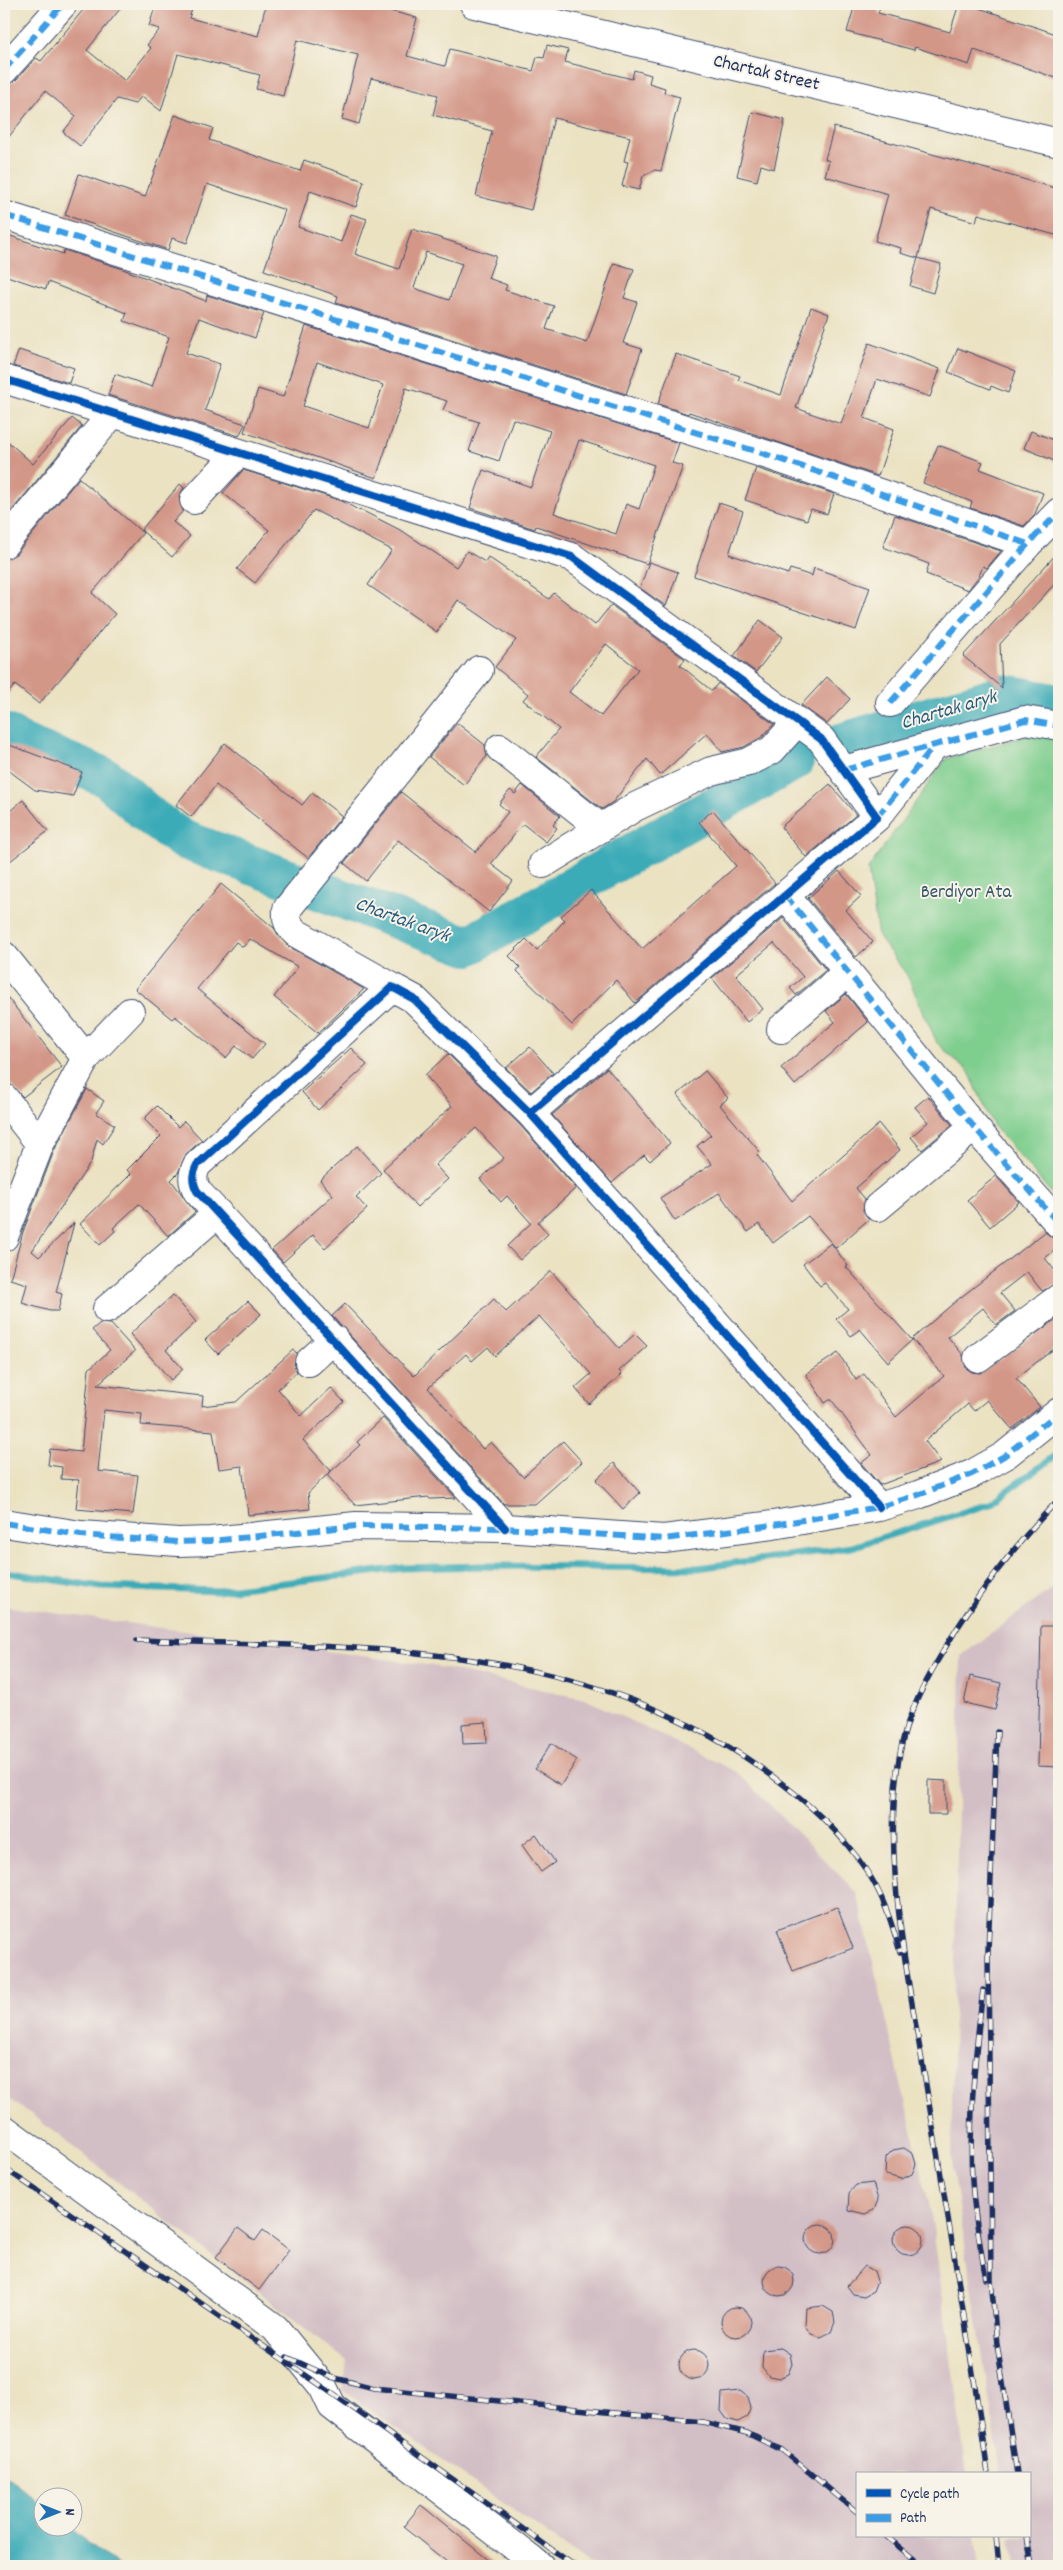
<svg xmlns="http://www.w3.org/2000/svg" width="1063" height="2570" font-family="Dekko,sans-serif">
	<rect width="100%" height="100%" fill="#f7f3e8"/>
	<filter id="ink" filterUnits="userSpaceOnUse"><feTurbulence type="fractalNoise" baseFrequency=".02" numOctaves="2"/><feDisplacementMap in="SourceGraphic" scale="10" xChannelSelector="R" yChannelSelector="G"/><feConvolveMatrix kernelMatrix="1 2 1 2 8 2 1 2 1" color-interpolation-filters="sRGB"/></filter>
	<filter id="wash" filterUnits="userSpaceOnUse"><feTurbulence type="fractalNoise" baseFrequency=".0096" numOctaves="4" result="noise"/><feDisplacementMap in="SourceGraphic" scale="20" xChannelSelector="R" yChannelSelector="G"/><feGaussianBlur stdDeviation="1.12" result="paint"/><feColorMatrix in="noise" values="0 0 0 0 0 0 0 0 0 0 0 0 0 0 0 0 0 1.4 0 .05"/><feComposite in="paint" operator="in"/></filter>
	<g filter="url(#wash)">
		<rect width="100%" height="100%" fill="#ebe2c2"/>
		<path fill="#d2bec5" d="M 1059,1583 L 1059,2566 L 1016,2566 L 1011,2536 L 1029,2536 L 1029,2474 L 1001,2474 L 951,2155 L 961,1656 Z
			M 4,1606 L 434,1666 L 585,1699 L 737,1772 L 857,1893 L 931,2213 L 967,2474 L 857,2474 L 857,2536 L 976,2536 L 980,2566 L 593,2566 L 343,2391 L 347,2361 L 31,2114 L 4,2096 Z"/>
		<path fill="#7ece8e" stroke="#4c7e76" d="M 1037,733 L 1059,738 L 1059,1202 L 993,1125 L 969,1072 L 937,1043 L 907,975 L 878,936 L 868,869 L 946,759 Z"/>
		<path fill="#3aabb7" stroke="#2a6d8a" d="M 4,2474 L 42,2505 L 42,2528 L 70,2528 L 118,2566 L 4,2566 Z"/>
		<g fill="none" stroke-linecap="round" stroke-linejoin="round">
			<path stroke="#3aabb7" stroke-width="7" d="M 4,1572 L 101,1587 L 218,1591 L 403,1568 L 485,1566 L 698,1568 L 852,1547 L 989,1504 L 1059,1453"/>
			<path stroke="#3aabb7" stroke-width="40" d="M 4,733 L 21,743 L 107,778 L 151,817 L 182,839 L 468,946 L 794,761
				M 841,743 L 1004,694 L 1059,704"/>
		</g>
		<g id="blocks">
			<path fill="#d39788" fill-rule="evenodd" d="M 88,4 L 124,4 L 87,50 L 125,81 L 151,48 L 147,45 L 160,29 L 149,26 L 156,4 L 194,4 L 189,18 L 258,36 L 266,4 L 338,4 L 370,12 L 371,6 L 417,18 L 407,56 L 445,66 L 450,49 L 533,71 L 537,57 L 544,58 L 547,45 L 568,50 L 565,62 L 632,79 L 634,70 L 651,75 L 649,83 L 665,88 L 664,93 L 680,97 L 661,171 L 655,170 L 643,176 L 639,190 L 622,186 L 628,162 L 624,161 L 630,137 L 554,118 L 531,210 L 476,196 L 492,131 L 433,115 L 438,95 L 371,78 L 359,124 L 342,119 L 358,55 L 297,40 L 283,96 L 256,89 L 260,75 L 178,54 L 161,111 L 142,96 L 135,104 L 117,99 L 80,146 L 63,132 L 76,116 L 45,91 L 4,143 L 4,85 L 15,81 L 36,58 L 41,61 Z
				M 855,4 L 881,4 L 878,13 L 950,32 L 959,4 L 967,4 L 1059,35 L 1059,79 L 974,50 L 969,65 L 915,47 L 914,50 L 847,32 Z
				M 752,112 L 785,120 L 774,169 L 761,165 L 757,181 L 737,176 Z
				M 175,115 L 213,128 L 209,140 L 300,171 L 304,160 L 364,181 L 356,207 L 310,191 L 298,227 L 341,242 L 351,214 L 367,219 L 355,254 L 399,269 L 412,229 L 496,256 L 488,278 L 507,285 L 505,290 L 554,306 L 546,329 L 587,343 L 614,263 L 634,269 L 624,298 L 637,302 L 623,343 L 642,349 L 626,394 L 336,303 L 338,296 L 264,270 L 285,210 L 207,184 L 187,243 L 172,238 L 168,250 L 65,215 L 79,174 L 145,197 ZM 426,252 L 462,264 L 449,300 L 414,288 Z
				M 834,127 L 1059,189 L 1059,236 L 978,214 L 976,222 L 931,209 L 918,258 L 900,253 L 901,248 L 875,241 L 888,194 L 825,176 L 829,161 L 825,159 Z
				M 8,235 L 63,254 L 64,250 L 120,268 L 206,301 L 207,295 L 264,313 L 255,338 L 199,318 L 186,353 L 220,364 L 205,410 L 245,424 L 239,436 L 108,395 L 115,374 L 152,387 L 169,337 L 124,321 L 127,313 L 48,282 L 46,289 L 4,275 L 4,246 Z
				M 918,258 L 941,264 L 933,293 L 910,286 Z
				M 811,307 L 829,314 L 796,408 L 841,424 L 869,343 L 940,369 L 930,397 L 877,379 L 864,418 L 894,429 L 878,476 L 689,412 L 688,414 L 658,404 L 676,354 L 740,376 L 738,380 L 781,395 Z
				M 306,326 L 679,443 L 672,463 L 683,466 L 647,564 L 536,526 L 535,529 L 470,508 L 483,470 L 531,487 L 550,431 L 513,419 L 499,461 L 469,451 L 479,422 L 443,410 L 447,401 L 406,388 L 376,478 L 244,432 L 258,389 L 283,397 ZM 317,362 L 383,385 L 369,428 L 303,406 ZM 579,440 L 654,465 L 639,509 L 626,504 L 616,534 L 554,513 Z
				M 958,348 L 1016,371 L 1008,393 L 991,386 L 990,389 L 948,372 Z
				M 19,350 L 74,368 L 69,383 L 13,366 Z
				M 72,418 L 82,426 L 4,520 L 4,438 L 33,464 Z
				M 1031,431 L 1059,442 L 1059,463 L 1024,448 Z
				M 938,445 L 983,462 L 980,469 L 1043,493 L 1035,514 L 1024,526 L 970,508 L 972,502 L 923,483 Z
				M 756,468 L 834,494 L 827,514 L 811,509 L 807,520 L 745,500 Z
				M 243,470 L 342,501 L 360,511 L 361,510 L 404,532 L 456,567 L 467,551 L 485,562 L 488,557 L 549,599 L 554,593 L 595,625 L 611,605 L 685,659 L 680,665 L 712,691 L 718,683 L 774,724 L 762,737 L 744,747 L 722,752 L 707,733 L 660,775 L 647,759 L 613,802 L 602,809 L 536,757 L 559,729 L 523,700 L 528,694 L 495,667 L 516,640 L 458,600 L 437,632 L 368,585 L 392,550 L 314,510 L 255,583 L 237,569 L 269,530 L 223,493 ZM 606,644 L 638,669 L 601,716 L 569,692 Z
				M 79,478 L 143,533 L 92,593 L 115,614 L 39,704 L 15,685 L 4,698 L 4,559 L 16,554 Z
				M 180,484 L 184,488 L 179,497 L 183,511 L 173,522 L 190,536 L 172,557 L 141,530 Z
				M 719,503 L 743,511 L 729,554 L 788,574 L 790,569 L 812,576 L 814,568 L 870,587 L 856,630 L 694,576 Z
				M 895,515 L 959,537 L 1001,551 L 987,568 L 983,566 L 979,576 L 968,590 L 926,574 L 929,564 L 883,547 Z
				M 1059,551 L 1059,579 L 1000,644 L 1002,688 L 963,656 Z
				M 649,562 L 678,572 L 666,606 L 640,588 Z
				M 760,620 L 783,637 L 756,672 L 734,656 Z
				M 827,677 L 850,699 L 827,724 L 801,705 Z
				M 457,723 L 485,745 L 487,756 L 464,785 L 429,757 Z
				M 4,743 L 82,772 L 73,796 L 35,790 L 4,767 Z
				M 225,743 L 302,805 L 312,793 L 342,816 L 308,858 L 216,785 L 191,817 L 176,805 Z
				M 830,784 L 856,815 L 806,857 L 781,827 Z
				M 522,785 L 560,816 L 553,825 L 557,828 L 546,842 L 523,824 L 491,864 L 513,881 L 489,912 L 398,840 L 366,881 L 344,863 L 401,792 L 476,852 L 508,812 L 499,804 L 510,790 L 515,794 Z
				M 23,800 L 48,831 L 4,866 L 4,816 Z
				M 713,810 L 775,883 L 635,1003 L 616,980 L 572,1025 L 517,971 L 520,967 L 509,956 L 526,939 L 537,950 L 565,920 L 561,916 L 591,890 L 642,949 L 736,866 L 699,822 Z
				M 839,871 L 861,896 L 846,910 L 873,942 L 856,957 L 808,898 Z
				M 221,884 L 274,928 L 288,946 L 364,989 L 318,1033 L 274,997 L 298,967 L 250,939 L 243,947 L 236,942 L 197,989 L 265,1044 L 252,1059 L 236,1046 L 226,1058 L 175,1016 L 172,1019 L 135,989 Z
				M 783,918 L 826,970 L 796,995 L 790,988 L 803,977 L 774,943 L 736,975 L 763,1009 L 747,1022 L 712,978 Z
				M 4,993 L 62,1067 L 23,1097 L 10,1084 L 4,1083 Z
				M 846,994 L 868,1022 L 795,1085 L 781,1068 L 835,1022 L 826,1011 Z
				M 530,1047 L 553,1073 L 531,1092 L 506,1068 Z
				M 351,1048 L 367,1065 L 318,1110 L 302,1092 Z
				M 448,1054 L 519,1124 L 576,1188 L 538,1222 L 548,1234 L 520,1260 L 507,1246 L 531,1223 L 507,1196 L 501,1202 L 480,1179 L 504,1158 L 476,1128 L 435,1165 L 448,1179 L 417,1207 L 383,1169 L 452,1106 L 425,1075 Z
				M 607,1068 L 670,1143 L 650,1161 L 644,1155 L 612,1183 L 552,1115 Z
				M 705,1071 L 728,1098 L 720,1105 L 760,1152 L 757,1155 L 792,1201 L 879,1124 L 900,1150 L 856,1188 L 865,1199 L 863,1210 L 869,1219 L 836,1248 L 808,1216 L 773,1243 L 759,1224 L 748,1232 L 719,1193 L 675,1221 L 660,1198 L 712,1164 L 697,1146 L 711,1135 L 677,1095 Z
				M 87,1089 L 104,1101 L 96,1113 L 115,1125 L 103,1144 L 97,1139 L 91,1162 L 32,1251 L 39,1257 L 74,1223 L 56,1292 L 62,1294 L 58,1311 L 50,1311 L 22,1303 L 27,1284 L 10,1279 L 23,1232 L 54,1151 Z
				M 928,1096 L 952,1125 L 922,1150 L 911,1137 L 928,1122 L 915,1107 Z
				M 157,1106 L 178,1127 L 184,1121 L 202,1140 L 186,1154 L 178,1173 L 171,1180 L 195,1212 L 168,1236 L 139,1204 L 113,1228 L 115,1231 L 100,1245 L 80,1224 L 131,1174 L 127,1170 L 161,1136 L 144,1119 Z
				M 357,1146 L 381,1173 L 356,1197 L 367,1209 L 325,1248 L 313,1235 L 283,1262 L 272,1250 L 333,1195 L 320,1180 Z
				M 996,1176 L 1019,1202 L 990,1227 L 967,1200 Z
				M 1045,1232 L 1059,1243 L 1059,1247 L 1045,1258 L 1059,1276 L 1059,1283 L 1042,1291 L 1027,1272 L 1000,1293 L 1015,1311 L 996,1325 L 983,1308 L 948,1337 L 963,1355 L 966,1368 L 972,1372 L 980,1373 L 1059,1317 L 1059,1345 L 1016,1378 L 1040,1407 L 1012,1429 L 987,1400 L 974,1411 L 968,1404 L 925,1441 L 941,1462 L 880,1485 L 861,1463 L 872,1455 L 831,1399 L 825,1403 L 806,1374 L 838,1353 L 856,1380 L 864,1374 L 896,1417 L 944,1376 L 912,1339 L 956,1301 Z
				M 831,1243 L 848,1266 L 846,1267 L 912,1340 L 888,1362 L 860,1329 L 851,1336 L 836,1319 L 848,1309 L 825,1283 L 820,1286 L 803,1264 Z
				M 551,1271 L 619,1348 L 635,1334 L 647,1346 L 619,1371 L 622,1374 L 589,1404 L 575,1388 L 591,1374 L 539,1316 L 495,1356 L 488,1347 L 472,1361 L 466,1354 L 428,1388 L 483,1449 L 491,1442 L 523,1477 L 563,1441 L 582,1462 L 535,1504 L 504,1504 L 332,1316 L 345,1304 L 414,1376 L 494,1299 L 506,1312 Z
				M 173,1295 L 196,1322 L 166,1350 L 183,1369 L 171,1380 L 130,1334 Z
				M 248,1301 L 261,1314 L 218,1354 L 205,1340 Z
				M 100,1323 L 111,1324 L 135,1351 L 97,1385 L 203,1396 L 202,1406 L 236,1402 L 293,1350 L 297,1353 L 294,1365 L 297,1372 L 278,1389 L 301,1416 L 331,1388 L 344,1402 L 303,1440 L 331,1471 L 308,1493 L 310,1509 L 248,1515 L 242,1466 L 219,1469 L 213,1431 L 141,1425 L 142,1414 L 104,1410 L 98,1471 L 138,1475 L 133,1514 L 76,1509 L 79,1480 L 61,1479 L 62,1467 L 48,1465 L 50,1449 L 81,1452 L 89,1369 L 110,1350 L 92,1330 Z
				M 383,1418 L 456,1498 L 430,1499 L 428,1497 L 355,1505 L 327,1475 L 360,1445 L 357,1442 Z
				M 614,1463 L 640,1493 L 623,1509 L 596,1480 Z
				M 1041,1626 L 1059,1626 L 1059,1767 L 1038,1766 Z
				M 970,1676 L 1001,1683 L 995,1710 L 964,1703 Z
				M 486,1722 L 487,1743 L 463,1744 L 462,1724 Z
				M 551,1743 L 577,1760 L 561,1785 L 535,1769 Z
				M 928,1780 L 946,1781 L 946,1814 L 928,1814 Z
				M 536,1834 L 555,1862 L 541,1872 L 522,1845 Z
				M 837,1907 L 853,1948 L 793,1971 L 777,1930 Z
				M 904,2148 L 913,2154 L 916,2164 L 912,2174 L 902,2179 L 885,2175 L 886,2157 L 893,2150 Z
				M 873,2183 L 878,2200 L 874,2210 L 865,2214 L 848,2210 L 849,2193 L 856,2185 Z
				M805 2239a15 15 0 1 1 30 0a15 15 0 1 1-30 0Z
				M893 2240a15 15 0 1 1 30 0a15 15 0 1 1-30 0Z
				M 238,2228 L 255,2241 L 263,2230 L 289,2250 L 259,2290 L 216,2257 Z
				M 865,2266 L 874,2271 L 877,2281 L 873,2291 L 864,2296 L 853,2294 L 847,2286 Z
				M764 2281a15 15 0 1 1 30 0a15 15 0 1 1-30 0Z
				M 823,2306 L 833,2312 L 835,2322 L 831,2332 L 821,2337 L 811,2334 L 805,2326 L 806,2308 Z
				M721 2322a15 15 0 1 1 30 0a15 15 0 1 1-30 0Z
				M 781,2348 L 790,2354 L 792,2364 L 788,2374 L 779,2378 L 769,2376 L 762,2367 L 763,2350 Z
				M679 2365a15 15 0 1 1 30 0a15 15 0 1 1-30 0Z
				M 740,2391 L 748,2397 L 751,2407 L 747,2417 L 738,2422 L 727,2419 L 721,2411 L 722,2393 Z
				M 421,2505 L 496,2566 L 452,2566 L 403,2527 Z"/>
		</g>
	</g>
	<g filter="url(#ink)">
		<use href="#blocks" fill-opacity="0" stroke="#3a4a6d" stroke-width="1"/>
		<g fill="none" stroke-linecap="round" stroke-linejoin="round">
			<defs>
				<path id="minor" d="M 474,4 L 1059,143
					M 4,70 L 63,4
					M 4,215 L 774,457 L 1028,544
					M 4,379 L 572,557 L 821,739 L 877,817 L 530,1113
					M 194,500 L 238,453
					M 4,544 L 113,413
					M 890,703 L 1028,544 L 1059,512
					M 500,748 L 601,828
					M 844,770 L 1025,720 L 1059,726
					M 877,817 L 933,747
					M 543,864 L 635,807 L 711,771 L 749,762 L 772,750 L 797,722
					M 785,895 L 974,1127 L 1059,1224
					M 4,956 L 86,1058 L 40,1144 L 4,1237
					M 392,987 L 296,933 C 288,926 286,920 287,909 L 479,670
					M 781,1029 L 848,972
					M 86,1058 L 130,1012
					M 4,1098 L 40,1144
					M 878,1207 L 974,1127
					M 107,1309 L 218,1213
					M 978,1358 L 1059,1298
					M 309,1362 L 334,1339
					M 4,1523 L 81,1535 L 178,1542 L 211,1541 L 356,1526 L 505,1528 L 664,1539 L 773,1525 L 879,1507 L 918,1495 L 972,1474 L 1004,1456 L 1059,1412
					M 505,1528 L 197,1191 C 192,1181 192,1175 197,1165 L 392,987 L 414,999 L 530,1113 L 879,1507
					M 4,2129 L 275,2328 L 323,2387 L 332,2406 L 540,2566"/>
			</defs>
			<use href="#minor" stroke="#3a4a6d" stroke-width="30"/>
			<use href="#minor" stroke="#fff" stroke-width="28"/>
			<defs>
				<path id="rail" d="M 137,1640 C 353,1649 572,1637 758,1766 C 799,1794 838,1828 866,1870 C 883,1894 892,1924 900,1952
					M 997,1732 L 988,1951 L 991,2279 L 997,2344 L 1017,2474
					M 983,1990 C 975,2054 969,2116 972,2180 C 974,2213 980,2246 986,2279
					M 4,2168 L 323,2387 L 575,2566
					M 287,2357 L 331,2377 L 374,2388 L 703,2422 L 747,2433 L 782,2450 L 857,2512
					M 988,2474 C 970,2344 947,2214 926,2085 C 909,1979 874,1829 907,1725 C 914,1703 926,1681 938,1660 C 971,1602 1012,1548 1059,1499
					M 886,2536 L 914,2559
					M 996,2536 L 999,2566
					M 1027,2536 L 1032,2566"/>
			</defs>
			<use href="#rail" stroke="#1b2f5e" stroke-width="5.5"/>
			<use href="#rail" stroke="#f7f3e8" stroke-width="4" stroke-dasharray="11" stroke-linecap="butt"/>
			<path stroke="#3b9de6" stroke-width="6" stroke-dasharray="12 6" stroke-linecap="butt" d="M 4,70 L 63,4
				M 4,215 L 774,457 L 1028,544
				M 890,703 L 1028,544 L 1059,512
				M 844,770 L 1025,720 L 1059,726
				M 877,817 L 933,747
				M 785,895 L 974,1127 L 1059,1224
				M 4,1523 L 81,1535 L 178,1542 L 211,1541 L 356,1526 L 505,1528 L 664,1539 L 773,1525 L 879,1507 L 918,1495 L 972,1474 L 1004,1456 L 1059,1412"/>
			<defs>
				<path id="cycleway" d="M 4,379 L 572,557 L 821,739 L 877,817 L 530,1113
					M 505,1528 L 197,1191 C 192,1181 192,1175 197,1165 L 392,987 L 414,999 L 530,1113 L 879,1507"/>
			</defs>
			<use href="#cycleway" stroke="#f7f3e8" stroke-width="11"/>
			<use href="#cycleway" stroke="#0057b8" stroke-width="8"/>
		</g>
	</g>
	<g text-anchor="middle" dominant-baseline="central" stroke-width="4" stroke-linejoin="round" paint-order="stroke">
		<g font-size="19" fill="#1b2f5e" stroke="#f7f3e8">
			<text transform="translate(766 74) rotate(13)">Chartak Street</text>
		</g>
		<g font-size="19" fill="#34576a" stroke="#f7f3e8">
			<text x="966" y="893">Berdiyor Ata</text>
		</g>
		<g font-size="20" font-style="italic" fill="#265a7d" stroke="#f7f3e8">
			<text transform="translate(949 711) rotate(-16)">Chartak aryk</text>
			<text transform="translate(402 921) rotate(20)">Chartak aryk</text>
		</g>
	</g>
	<rect width="1063" height="2570" fill="none" stroke="#f7f3e8" stroke-width="20"/>
	<rect x="856" y="2472" width="175" height="65" fill="#f7f3e8" stroke="#9fa5b1"/>
	<rect x="866" y="2489" width="25" height="8" fill="#0057b8" stroke="#9fa5b1"/>
	<text x="900" y="2498" font-size="15" fill="#1b2f5e">Cycle path</text>
	<rect x="866" y="2514" width="25" height="8" fill="#3b9de6" stroke="#9fa5b1"/>
	<text x="900" y="2522" font-size="15" fill="#1b2f5e">Path</text>
	<g transform="translate(58 2512) rotate(90)"><circle r="24" fill="#f7f3e8" stroke="#9fa5b1"/>
	<path d="M0-4L9 19L0 12L-9 19Z" fill="#1f6fb2"/>
	<text y="-8" font-size="14" font-weight="bold" text-anchor="middle" fill="#1b2f5e">N</text>
	</g>
</svg>
